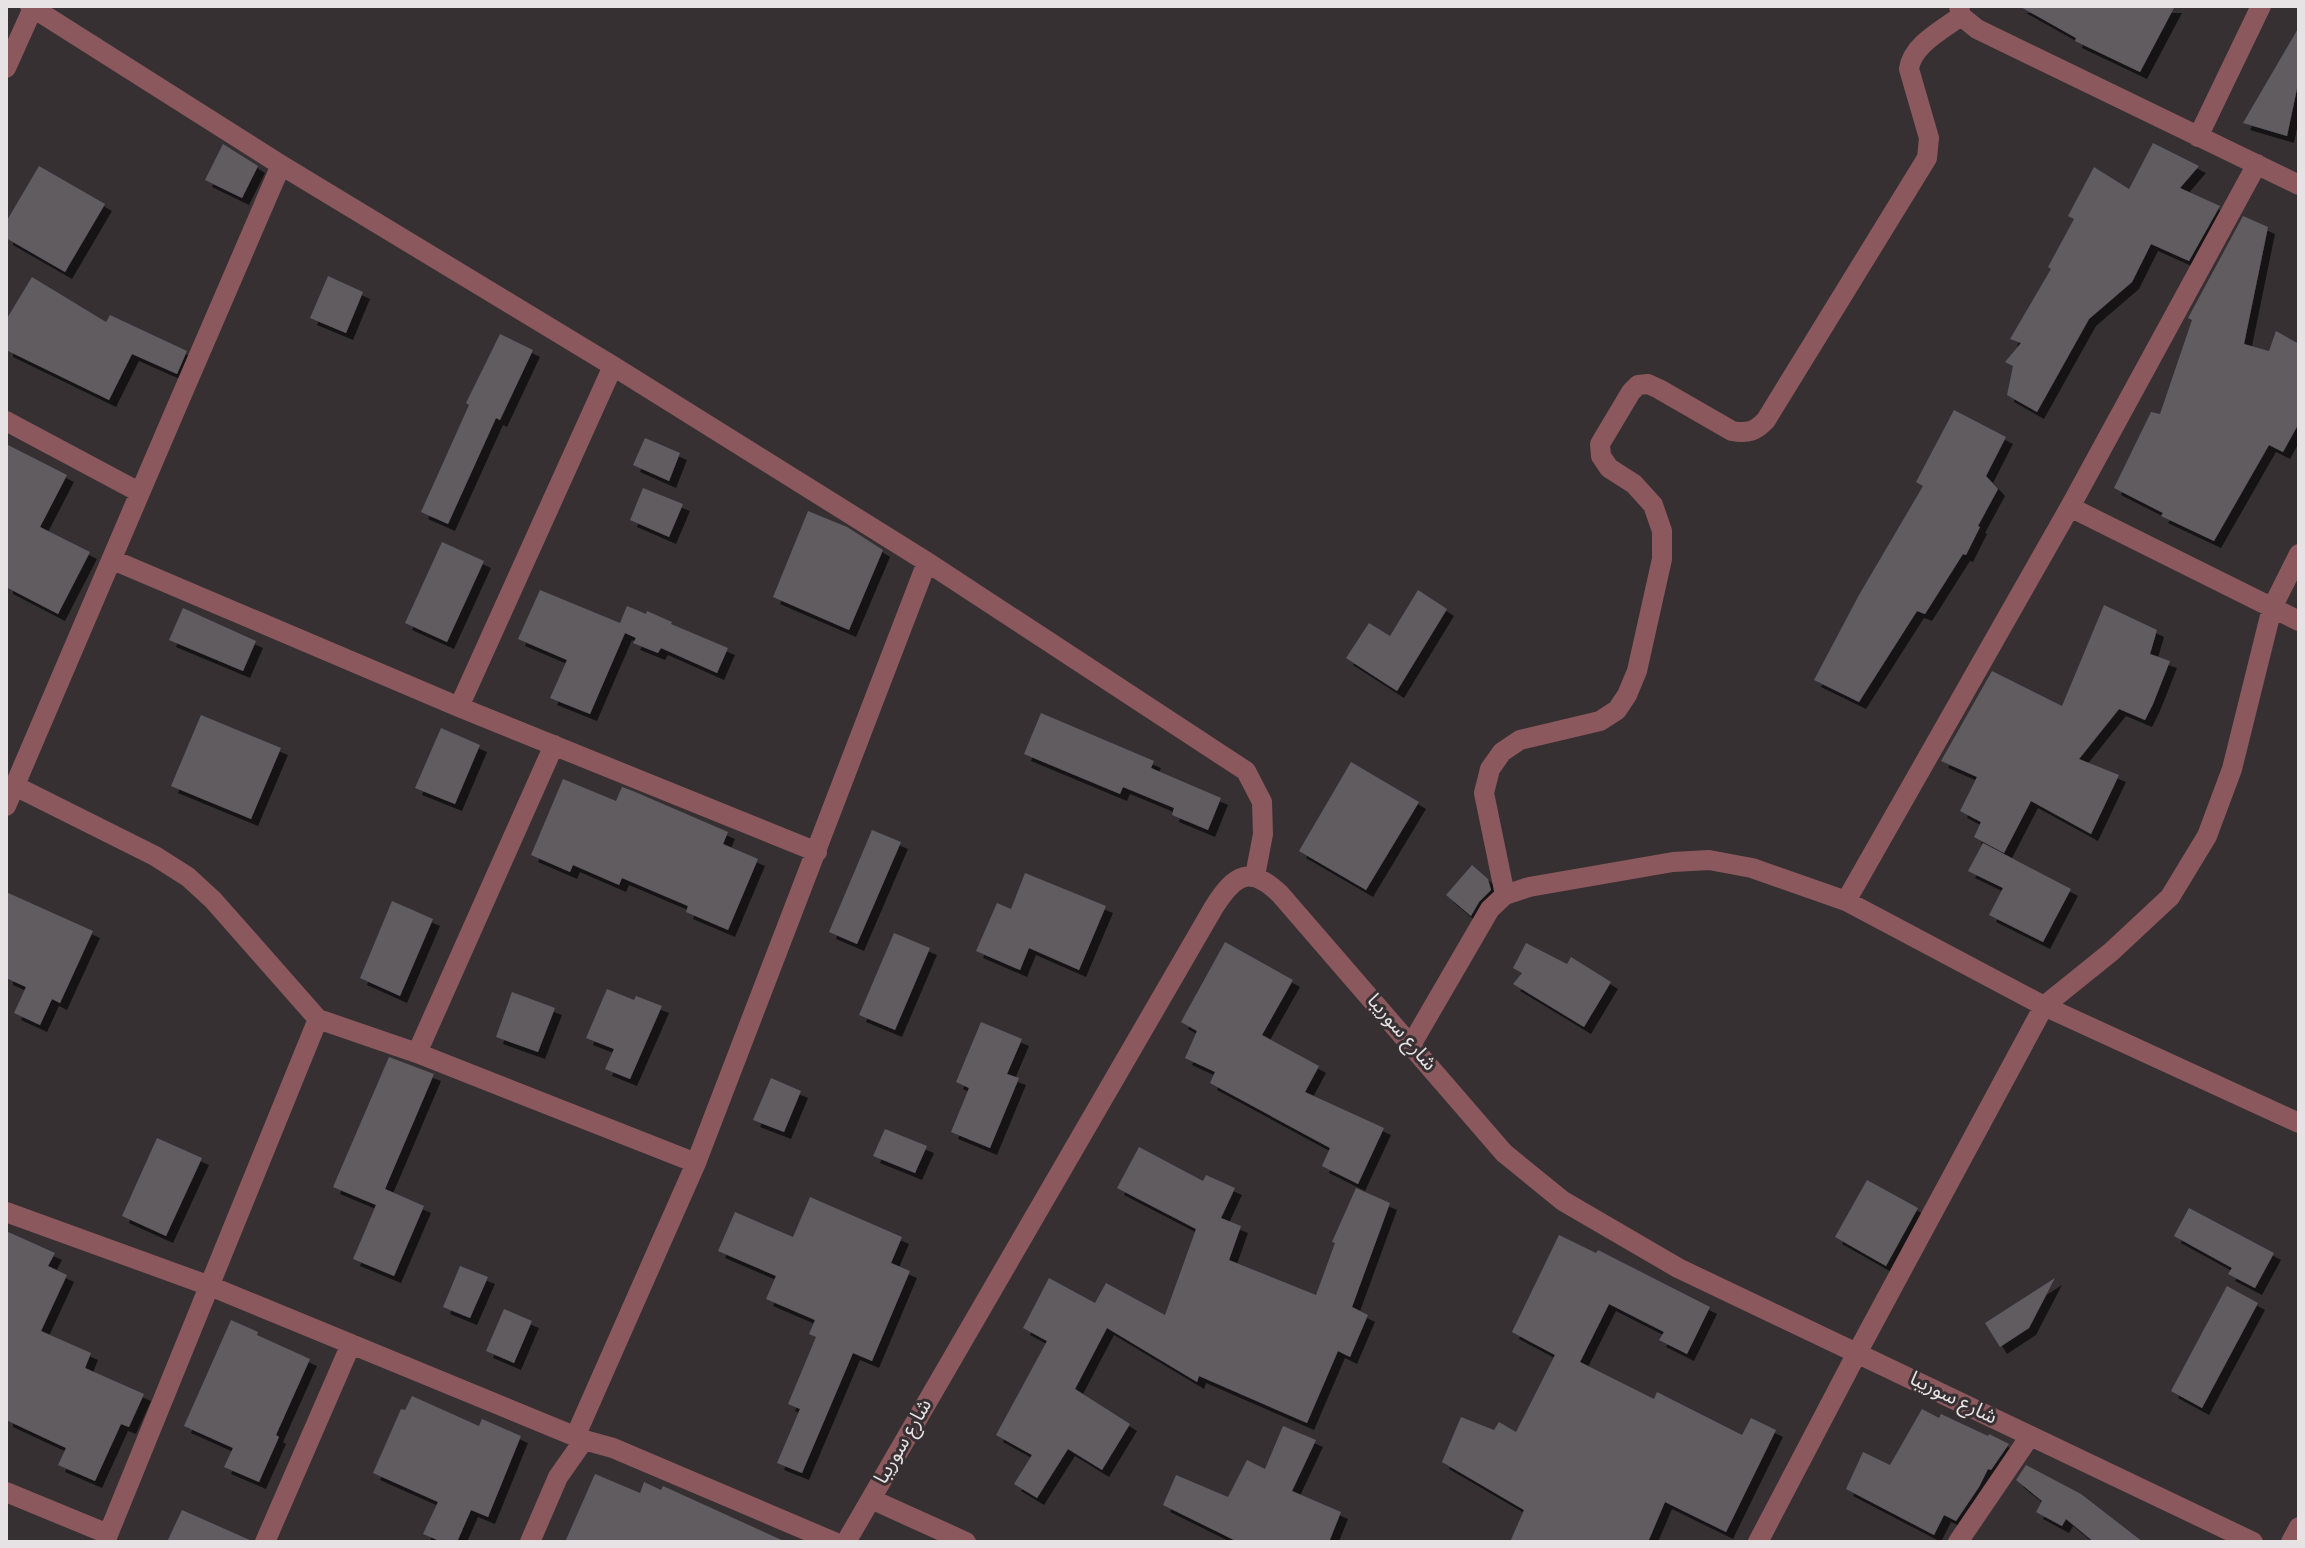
<svg xmlns="http://www.w3.org/2000/svg" width="2305" height="1548" font-family="Overpass,'Noto Sans Arabic',sans-serif">
	<defs>
		<filter id="shadow"><feDropShadow dx="7" dy="7" stdDeviation="0" flood-color="#0009"/></filter>
	</defs>
	<rect width="100%" height="100%" fill="#373033"/>
	<path fill="#605b61" filter="url(#shadow)" d="M 2019,6 L 2175,6 L 2140,72 L 2075,41 L 2076,38 Z
		M 2299,27 L 2299,79 L 2287,136 L 2243,123 Z
		M 2153,143 L 2199,166 L 2180,188 L 2220,206 L 2189,261 L 2151,244 L 2132,282 L 2089,319 L 2037,412 L 2007,395 L 2013,366 L 2005,362 L 2021,343 L 2010,339 L 2051,269 L 2048,267 L 2074,219 L 2068,216 L 2094,167 L 2129,189 Z
		M 223,144 L 258,166 L 242,198 L 205,180 Z
		M 39,166 L 105,204 L 65,272 L 6,238 L 6,222 Z
		M 2243,216 L 2268,227 L 2244,344 L 2269,351 L 2276,331 L 2299,344 L 2299,423 L 2283,452 L 2269,445 L 2214,541 L 2161,516 L 2163,513 L 2114,488 L 2151,412 L 2160,414 L 2192,320 L 2188,318 Z
		M 328,276 L 363,292 L 346,333 L 310,318 Z
		M 32,277 L 106,322 L 110,315 L 187,351 L 177,374 L 132,354 L 109,400 L 6,350 L 6,320 Z
		M 500,334 L 533,350 L 500,420 L 496,418 L 448,524 L 421,512 L 469,405 L 466,403 Z
		M 1954,410 L 2006,437 L 1986,476 L 1998,489 L 1978,526 L 1980,527 L 1966,555 L 1963,554 L 1925,614 L 1917,611 L 1859,702 L 1814,680 L 1859,595 L 1923,486 L 1916,482 Z
		M 645,438 L 680,453 L 669,481 L 633,465 Z
		M 6,444 L 67,475 L 40,527 L 90,552 L 58,614 L 6,587 Z
		M 643,488 L 683,504 L 669,537 L 630,520 Z
		M 808,511 L 847,527 L 883,550 L 849,630 L 773,597 Z
		M 442,542 L 484,561 L 447,642 L 405,623 Z
		M 540,590 L 620,623 L 627,606 L 646,614 L 647,611 L 672,622 L 671,624 L 728,648 L 717,673 L 661,648 L 658,653 L 633,643 L 636,638 L 625,633 L 590,714 L 550,698 L 567,660 L 518,639 Z
		M 1418,590 L 1447,609 L 1397,691 L 1346,658 L 1369,623 L 1390,636 Z
		M 2104,605 L 2157,630 L 2150,654 L 2170,661 L 2153,704 L 2145,720 L 2119,709 L 2079,759 L 2119,775 L 2091,834 L 2031,801 L 2004,853 L 1974,837 L 1981,822 L 1960,811 L 1977,777 L 1941,761 L 1992,671 L 2062,706 Z
		M 183,608 L 256,641 L 243,671 L 169,640 Z
		M 1041,713 L 1154,761 L 1151,768 L 1221,798 L 1208,830 L 1172,815 L 1174,808 L 1123,787 L 1120,794 L 1024,754 Z
		M 201,715 L 281,748 L 251,819 L 171,786 Z
		M 441,728 L 480,745 L 455,804 L 415,788 Z
		M 1351,762 L 1419,802 L 1366,890 L 1299,851 Z
		M 563,779 L 616,801 L 622,787 L 633,791 L 728,832 L 723,844 L 758,859 L 728,930 L 686,912 L 688,906 L 622,878 L 619,885 L 573,865 L 570,872 L 531,855 Z
		M 872,830 L 901,842 L 857,944 L 829,932 Z
		M 1983,843 L 2071,889 L 2043,942 L 1989,915 L 2003,888 L 1968,871 Z
		M 1472,865 L 1488,879 L 1491,890 L 1479,902 L 1471,916 L 1446,895 Z
		M 1025,873 L 1106,906 L 1079,970 L 1029,948 L 1020,970 L 976,951 L 997,903 L 1011,909 Z
		M 6,892 L 93,931 L 60,1003 L 52,999 L 40,1025 L 14,1013 L 26,987 L 6,978 Z
		M 392,901 L 433,919 L 400,996 L 360,978 Z
		M 894,933 L 930,948 L 895,1030 L 859,1015 Z
		M 1225,942 L 1293,980 L 1262,1035 L 1319,1066 L 1305,1092 L 1384,1128 L 1358,1184 L 1322,1166 L 1330,1148 L 1210,1083 L 1215,1072 L 1185,1058 L 1197,1031 L 1181,1022 Z
		M 1526,943 L 1567,964 L 1571,957 L 1611,982 L 1584,1027 L 1513,984 L 1522,973 L 1513,968 Z
		M 607,989 L 634,1000 L 636,996 L 662,1006 L 630,1079 L 605,1069 L 614,1049 L 586,1038 Z
		M 512,992 L 555,1008 L 538,1052 L 496,1037 Z
		M 981,1022 L 1022,1039 L 1007,1074 L 1019,1078 L 990,1148 L 951,1132 L 969,1088 L 956,1082 Z
		M 389,1057 L 434,1074 L 385,1189 L 424,1206 L 394,1276 L 353,1259 L 376,1205 L 333,1187 Z
		M 771,1078 L 801,1091 L 784,1132 L 753,1120 Z
		M 885,1129 L 927,1146 L 915,1173 L 873,1156 Z
		M 157,1138 L 202,1158 L 166,1236 L 122,1216 Z
		M 1139,1147 L 1203,1181 L 1206,1175 L 1235,1188 L 1221,1218 L 1241,1226 L 1229,1260 L 1316,1295 L 1335,1243 L 1332,1242 L 1356,1188 L 1390,1203 L 1352,1307 L 1368,1315 L 1350,1357 L 1338,1351 L 1307,1423 L 1199,1376 L 1197,1382 L 1107,1328 L 1075,1389 L 1130,1424 L 1102,1470 L 1068,1449 L 1037,1498 L 1014,1484 L 1032,1455 L 996,1435 L 1047,1341 L 1023,1328 L 1049,1278 L 1095,1303 L 1106,1283 L 1165,1315 L 1196,1229 L 1117,1188 Z
		M 1867,1180 L 1918,1208 L 1886,1266 L 1835,1237 Z
		M 810,1197 L 902,1237 L 891,1263 L 910,1271 L 872,1361 L 853,1353 L 802,1473 L 777,1463 L 800,1409 L 788,1404 L 816,1337 L 809,1334 L 815,1320 L 766,1299 L 776,1276 L 718,1251 L 735,1212 L 793,1237 Z
		M 2189,1208 L 2274,1253 L 2255,1288 L 2228,1274 L 2232,1268 L 2174,1236 Z
		M 6,1231 L 55,1253 L 48,1266 L 67,1275 L 41,1331 L 91,1353 L 85,1368 L 144,1394 L 129,1427 L 121,1424 L 95,1481 L 58,1465 L 66,1448 L 6,1420 Z
		M 1559,1235 L 1596,1253 L 1598,1250 L 1710,1307 L 1687,1354 L 1659,1340 L 1664,1332 L 1609,1304 L 1580,1362 L 1654,1399 L 1657,1392 L 1742,1435 L 1751,1418 L 1776,1430 L 1726,1532 L 1665,1502 L 1648,1542 L 1510,1542 L 1524,1510 L 1442,1462 L 1461,1417 L 1494,1430 L 1499,1422 L 1516,1432 L 1555,1355 L 1512,1332 Z
		M 460,1266 L 488,1277 L 470,1318 L 443,1307 Z
		M 2055,1278 L 2029,1328 L 2000,1347 L 1985,1323 Z
		M 2227,1286 L 2258,1303 L 2202,1408 L 2171,1391 Z
		M 504,1309 L 532,1321 L 514,1363 L 486,1351 Z
		M 231,1320 L 258,1332 L 257,1335 L 310,1359 L 276,1435 L 279,1437 L 259,1482 L 224,1467 L 233,1448 L 184,1426 Z
		M 412,1396 L 479,1426 L 482,1419 L 521,1436 L 488,1517 L 471,1510 L 457,1542 L 442,1542 L 423,1534 L 438,1502 L 373,1473 L 401,1409 L 405,1410 Z
		M 1922,1409 L 1939,1418 L 1941,1414 L 1988,1436 L 1989,1434 L 2009,1444 L 1991,1470 L 1988,1469 L 1979,1487 L 1956,1521 L 1944,1515 L 1934,1535 L 1846,1489 L 1863,1452 L 1890,1465 Z
		M 1283,1426 L 1316,1440 L 1292,1491 L 1341,1512 L 1329,1542 L 1238,1542 L 1163,1505 L 1176,1475 L 1228,1497 L 1247,1460 L 1265,1469 Z
		M 2026,1465 L 2081,1494 L 2143,1542 L 2094,1542 L 2066,1519 L 2062,1526 L 2036,1512 L 2042,1501 L 2016,1480 Z
		M 595,1474 L 640,1493 L 644,1482 L 661,1490 L 663,1486 L 786,1542 L 565,1542 Z
		M 182,1510 L 252,1541 L 252,1542 L 167,1542 Z"/>
	<g fill="none" stroke-linecap="round" stroke-linejoin="round">
		<path stroke="#8b585d" stroke-width="20" d="M 30,6 L 281,165 L 613,366 L 927,562 L 1246,771 L 1262,802 L 1263,834 L 1255,876
			M 1959,6 L 1961,16 L 1977,29 L 2299,185
			M 6,68 L 33,8
			M 2198,137 L 2261,6
			M 6,421 L 139,492
			M 2070,507 L 2299,621
			M 113,560 L 459,707 L 817,852
			M 459,707 L 613,366
			M 15,786 L 155,856 L 188,877 L 213,900 L 318,1019 L 417,1053 L 696,1163
			M 6,806 C 98,593 188,378 281,165
			M 1505,895 L 1484,793 L 1490,769 L 1502,752 L 1520,740 L 1600,721 L 1617,710 L 1627,695 L 1637,671 L 1662,559 L 1662,531 L 1653,505 L 1634,484 L 1609,468 L 1601,456 L 1600,444 L 1631,392 L 1638,385 L 1648,384 L 1659,389 L 1732,431 C 1748,434 1756,431 1766,420 L 1927,158 L 1929,138 L 1909,69 C 1912,45 1942,30 1961,16
			M 1846,901 L 2070,507 L 2257,164
			M 1411,1045 L 1490,909 L 1505,895 L 1529,887 L 1673,862 L 1709,860 L 1752,868 L 1846,901 L 2044,1006 L 2299,1123
			M 417,1053 L 554,745
			M 6,1212 L 210,1286 L 584,1440
			M 575,1437 L 696,1163 L 927,562
			M 6,1492 L 108,1534
			M 871,1499 L 966,1542
			M 105,1542 L 318,1019
			M 265,1542 L 351,1344
			M 530,1542 L 558,1477 L 584,1440 L 613,1448 L 834,1542
			M 846,1542 L 1214,907 C 1235,874 1250,865 1280,894 L 1504,1153 L 1563,1201 L 1678,1268 L 2253,1542
			M 1758,1542 L 1857,1353 L 2044,1006 L 2111,952 L 2170,897 L 2207,836 L 2232,769 L 2272,608 L 2299,554
			M 1958,1542 L 2030,1436
			M 2291,1542 L 2299,1527"/>
	</g>
	<g text-anchor="middle" dominant-baseline="central" stroke-width="6" stroke-linejoin="round" paint-order="stroke">
		<g font-size="20" fill="#e7e3e5" stroke="#373033">
			<text transform="translate(1401 1033) rotate(49)">شارع سوريبا</text>
			<text transform="translate(1953 1399) rotate(26)">شارع سوريبا</text>
			<text transform="translate(904 1442) rotate(-60)">شارع سوريبا</text>
		</g>
	</g>
	<rect width="2305" height="1548" fill="none" stroke="#e7e3e5" stroke-width="16"/>
</svg>
